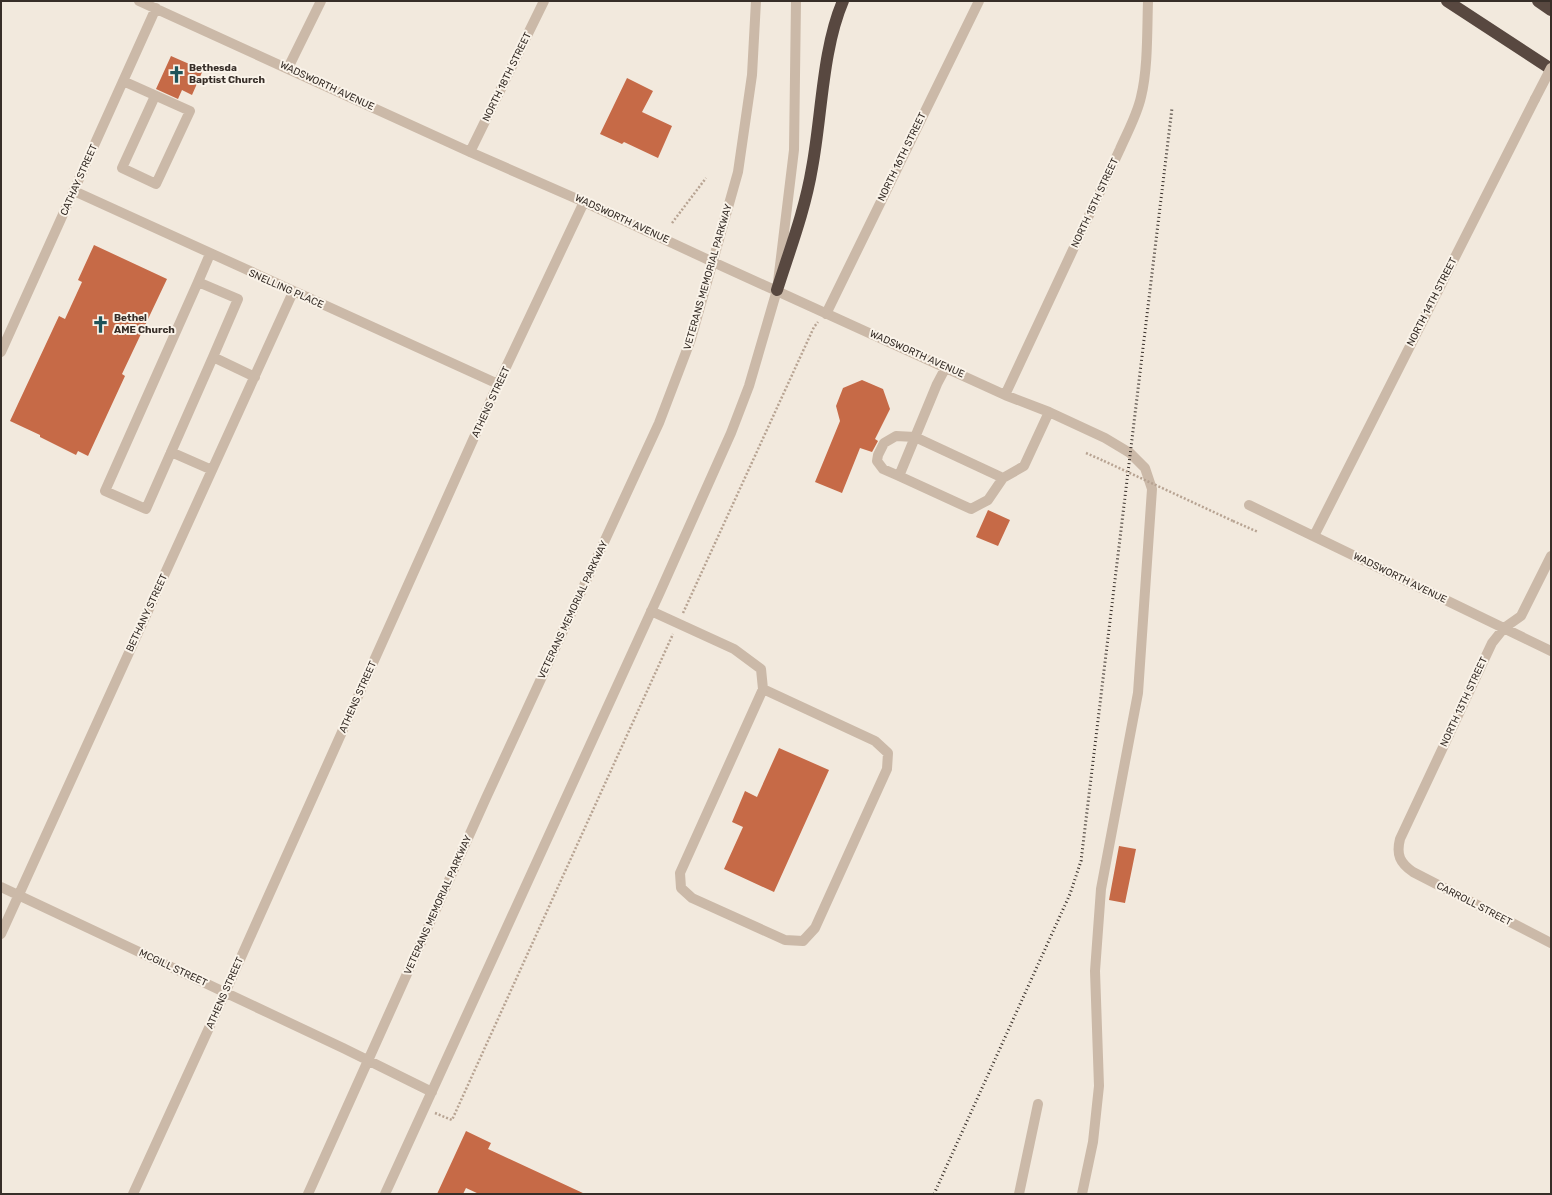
<svg xmlns="http://www.w3.org/2000/svg" width="1552" height="1195" font-family="Rubik,sans-serif">
	<rect width="100%" height="100%" fill="#f2e9dd"/>
	<path fill="#c66a47" d="M 171,56 L 203,70 L 192,95 L 182,90 L 178,99 L 156,89 Z
		M 627,78 L 653,91 L 642,112 L 672,126 L 658,158 L 624,142 L 622,144 L 600,134 Z
		M 94,245 L 167,279 L 122,374 L 125,376 L 88,456 L 78,451 L 76,455 L 40,437 L 40,435 L 10,421 L 59,316 L 65,319 L 82,282 L 78,280 Z
		M 862,380 L 883,389 L 890,409 L 875,439 L 878,441 L 872,452 L 860,448 L 842,493 L 815,482 L 840,421 L 836,406 L 843,388 Z
		M 988,510 L 1010,520 L 998,546 L 976,537 Z
		M 779,748 L 829,770 L 774,892 L 724,869 L 743,827 L 732,822 L 745,791 L 757,797 Z
		M 1119,846 L 1136,849 L 1125,903 L 1109,900 Z
		M 466,1131 L 491,1143 L 488,1149 L 585,1194 L 479,1194 L 466,1188 L 463,1194 L 437,1194 Z"/>
	<g fill="none" stroke-linecap="round" stroke-linejoin="round">
		<path stroke="#b7a392" stroke-width="2.5" stroke-dasharray="2 2" stroke-linecap="butt" d="M 672,223 L 706,178
			M 1086,453 L 1104,461
			M 1233,521 L 1258,532
			M 683,613 L 814,327 L 818,322
			M 435,1113 L 452,1120 L 673,634"/>
		<path stroke="#cbb9a8" stroke-width="10" d="M 139,1 L 470,152 L 584,202 L 713,262 L 1005,395 L 1049,412 L 1105,438 L 1130,453 L 1145,468 L 1152,489 L 1138,693 L 1101,889 L 1095,971 L 1099,1086 L 1093,1142 L 1082,1194
			M 288,68 L 321,1
			M 123,81 L 190,111 L 156,184 L 122,168 L 155,96
			M 470,152 L 544,1
			M 74,191 L 498,384
			M 198,282 L 210,254
			M 826,314 L 979,1
			M 1,352 L 156,8
			M 213,357 L 146,509 L 105,491 L 198,282 L 238,299 L 213,357 L 255,377
			M 946,367 L 937,384 L 899,476 L 971,509 L 988,500 L 1003,478
			M 1005,395 L 1120,149 C 1127,133 1137,115 1141,97 C 1148,69 1147,31 1148,1
			M 171,452 L 212,470
			M 899,476 L 883,469 L 877,461 L 878,455 L 884,443 L 896,436 L 915,437 L 1003,478 L 1024,466 L 1049,412
			M 1249,505 L 1551,651
			M 1314,536 L 1535,99
			M 1551,556 L 1521,616 L 1504,628 L 1492,643 L 1400,839 C 1396,855 1400,863 1413,872 L 1551,943
			M 651,611 L 734,649 L 761,669 L 763,689 L 680,873 L 681,888 L 692,898 L 785,940 L 803,941 L 815,928 L 887,769 L 888,753 L 875,741 L 763,689
			M 1,887 L 343,1048 L 432,1092
			M 1,934 L 293,292
			M 133,1194 L 225,993 L 498,384 L 584,202
			M 308,1194 L 486,798 L 659,423 L 691,339 L 738,172 L 752,75 L 756,1
			M 385,1194 L 660,592 L 731,433 L 749,386 L 777,290 L 794,150 L 796,1
			M 1019,1194 L 1038,1104"/>
		<path stroke="#584840" stroke-width="12" d="M 1447,1 L 1551,69
			M 1538,1 L 1551,10
			M 777,290 C 790,249 805,210 812,168 C 822,115 822,50 843,1"/>
		<path stroke="#372e28" stroke-width="3" stroke-dasharray="1 3" stroke-linecap="butt" d="M 934,1194 L 1070,894 L 1081,861 L 1172,108"/>
		<path stroke="#b7a392" stroke-width="2.5" stroke-dasharray="2 2" stroke-linecap="butt" d="M 1104,461 L 1233,521"/>
		<path stroke="#cbb9a8" stroke-width="10" d="M 1535,99 L 1551,68"/>
	</g>
	<defs>
		<symbol id="church-bare" viewBox="-9 -9 18 18"><path d="M-1.2-6h2.4v3.5h3.3v2.4h-3.3V6h-2.4V-.1h-3.3v-2.4h3.3Z" fill="#1e5359" stroke="#faf3e9" stroke-width="2.5" paint-order="stroke"/></symbol>
	</defs>
	<g fill-rule="evenodd">
		<use href="#church-bare" x="164" y="62" width="25" height="25"/>
		<use href="#church-bare" x="88" y="312" width="25" height="25"/>
	</g>
	<g text-anchor="middle" dominant-baseline="central" stroke-width="4" stroke-linejoin="round" paint-order="stroke">
		<g font-size="10" font-weight="bold" fill="#372e28" stroke="#faf3e9" text-anchor="start">
			<text x="189" y="68">Bethesda<tspan x="189" dy="12">Baptist Church</tspan></text>
			<text x="114" y="318">Bethel<tspan x="114" dy="12">AME Church</tspan></text>
		</g>
		<g font-size="10" fill="#372e28" stroke="#faf3e9">
			<text transform="translate(507 77) rotate(-64)">NORTH 18TH STREET</text>
			<text transform="translate(327 86) rotate(25)">WADSWORTH AVENUE</text>
			<text transform="translate(902 157) rotate(-64)">NORTH 16TH STREET</text>
			<text transform="translate(79 180) rotate(-66)">CATHAY STREET</text>
			<text transform="translate(1095 203) rotate(-65)">NORTH 15TH STREET</text>
			<text transform="translate(622 219) rotate(25)">WADSWORTH AVENUE</text>
			<text transform="translate(708 277) rotate(-74)">VETERANS MEMORIAL PARKWAY</text>
			<text transform="translate(286 289) rotate(24)">SNELLING PLACE</text>
			<text transform="translate(1432 302) rotate(-63)">NORTH 14TH STREET</text>
			<text transform="translate(917 354) rotate(24)">WADSWORTH AVENUE</text>
			<text transform="translate(491 402) rotate(-65)">ATHENS STREET</text>
			<text transform="translate(1400 578) rotate(26)">WADSWORTH AVENUE</text>
			<text transform="translate(573 610) rotate(-65)">VETERANS MEMORIAL PARKWAY</text>
			<text transform="translate(147 613) rotate(-65)">BETHANY STREET</text>
			<text transform="translate(358 697) rotate(-66)">ATHENS STREET</text>
			<text transform="translate(1464 702) rotate(-65)">NORTH 13TH STREET</text>
			<text transform="translate(1474 904) rotate(27)">CARROLL STREET</text>
			<text transform="translate(438 905) rotate(-66)">VETERANS MEMORIAL PARKWAY</text>
			<text transform="translate(173 968) rotate(25)">MCGILL STREET</text>
			<text transform="translate(225 993) rotate(-66)">ATHENS STREET</text>
		</g>
	</g>
	<rect width="1552" height="1195" fill="none" stroke="#372e28" stroke-width="4"/>
</svg>
